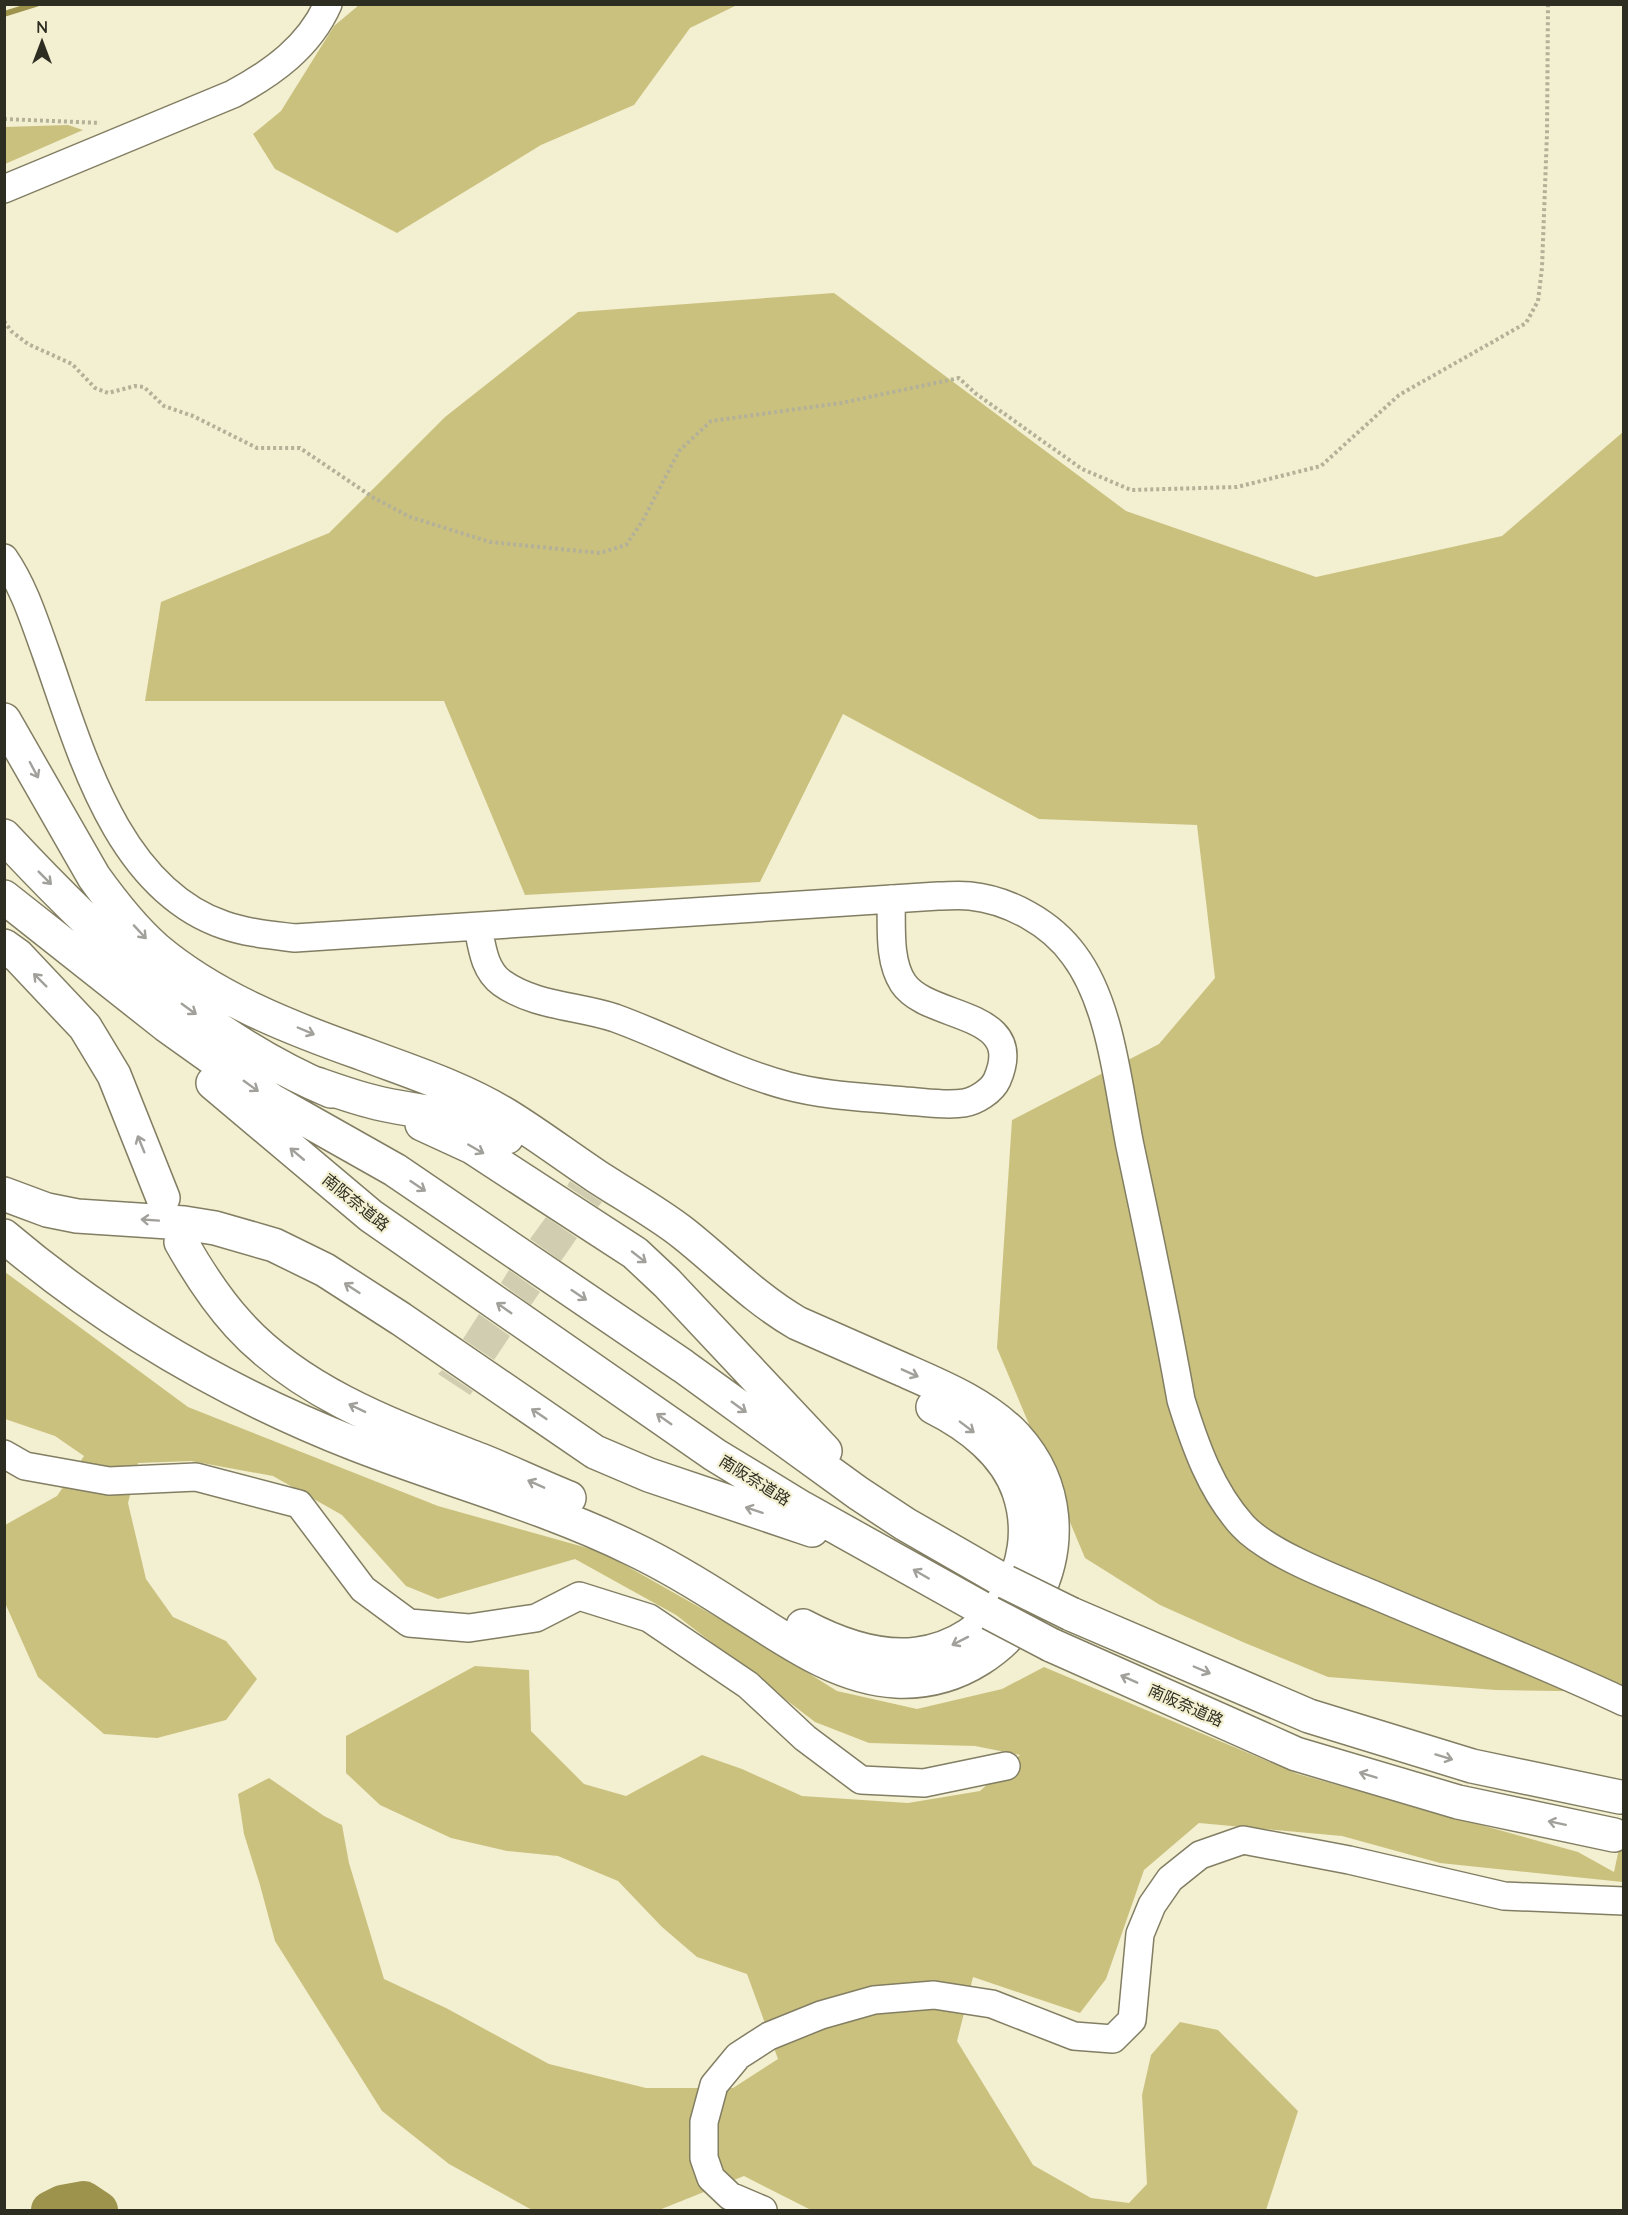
<svg xmlns="http://www.w3.org/2000/svg" width="1628" height="2215" font-family="Quicksand,'Noto Sans JP',sans-serif">
	<rect width="100%" height="100%" fill="#f3efd1"/>
	<path fill="#cbc17f" d="M 359,5 L 359,4 L 737,5 L 690,28 L 634,105 L 541,145 L 397,233 L 275,169 L 253,134 L 281,111 L 334,26 Z
		M 68,125 L 83,130 L 5,164 L 5,127 Z
		M 834,293 L 1126,511 L 1316,577 L 1502,536 L 1623,432 L 1623,1692 L 1496,1690 L 1328,1677 L 1245,1643 L 1160,1605 L 1085,1558 L 997,1348 L 1012,1120 L 1159,1044 L 1215,978 L 1197,825 L 1039,819 L 843,714 L 760,882 L 525,895 L 444,701 L 145,701 L 161,602 L 329,533 L 445,417 L 578,312 Z
		M 5,1272 L 188,1407 L 438,1506 L 602,1552 L 729,1624 L 837,1691 L 917,1709 L 1002,1689 L 1044,1667 L 1298,1774 L 1578,1852 L 1614,1872 L 1623,1830 L 1623,1882 L 1440,1863 L 1342,1836 L 1199,1823 L 1144,1870 L 1106,1979 L 1080,2013 L 973,1977 L 957,2041 L 1033,2165 L 1091,2198 L 1129,2203 L 1147,2184 L 1142,2095 L 1151,2055 L 1180,2022 L 1218,2030 L 1298,2111 L 1266,2210 L 811,2210 L 744,2176 L 659,2210 L 532,2210 L 449,2164 L 382,2111 L 275,1941 L 260,1885 L 244,1834 L 238,1794 L 269,1778 L 324,1816 L 342,1825 L 349,1863 L 384,1979 L 446,2008 L 549,2064 L 646,2088 L 733,2088 L 778,2059 L 747,1974 L 697,1957 L 662,1927 L 618,1881 L 558,1856 L 507,1851 L 451,1838 L 380,1805 L 346,1773 L 346,1736 L 475,1666 L 529,1670 L 531,1731 L 584,1784 L 626,1796 L 702,1755 L 742,1769 L 802,1796 L 908,1803 L 980,1791 L 1020,1755 L 975,1746 L 869,1743 L 815,1722 L 676,1615 L 575,1559 L 438,1599 L 406,1586 L 342,1515 L 273,1476 L 191,1461 L 138,1463 L 128,1503 L 146,1579 L 173,1617 L 226,1641 L 257,1679 L 226,1720 L 157,1738 L 104,1734 L 38,1677 L 5,1603 L 5,1525 L 57,1496 L 84,1456 L 55,1436 L 5,1419 Z"/>
	<g fill="none" stroke-linecap="round" stroke-linejoin="round">
		<path stroke="#9e934d" stroke-width="6" d="M 4,14 L 36,4"/>
		<path stroke="#9e934d" stroke-width="38" d="M 50,2210 L 62,2204 L 84,2200 L 99,2210"/>
	</g>
	<path fill="#d1cdb0" d="M 570,1181 L 602,1202 L 598,1207 L 567,1186 Z
		M 546,1217 L 577,1238 L 561,1261 L 530,1239 Z
		M 509,1270 L 540,1292 L 531,1305 L 501,1283 Z
		M 479,1314 L 510,1336 L 494,1360 L 463,1339 Z
		M 442,1370 L 473,1391 L 470,1395 L 438,1374 Z"/>
	<g fill="none" stroke-linecap="round" stroke-linejoin="round">
		<defs>
			<path id="minor" d="M 4,189 L 233,94 C 272,73 309,47 328,4
				M 4,558 C 24,587 34,620 46,653 C 80,749 116,888 224,925 C 247,933 271,935 295,938 L 938,896 C 948,896 959,895 970,896 C 1009,900 1051,923 1074,955 C 1111,1004 1118,1086 1130,1146 C 1148,1230 1166,1315 1181,1400 C 1195,1445 1211,1491 1243,1526 C 1269,1554 1336,1579 1372,1594 C 1456,1630 1541,1663 1624,1702
				M 478,927 C 482,947 484,970 502,983 C 534,1006 579,1006 615,1018 C 673,1039 728,1070 788,1086 C 826,1096 866,1097 905,1101 C 924,1102 945,1106 964,1103 C 976,1101 992,1091 997,1080 C 1028,1009 928,1021 903,983 C 888,960 892,926 891,899
				M 4,1454 L 25,1466 L 109,1481 L 196,1477 L 299,1504 L 363,1589 L 409,1623 L 469,1628 L 536,1618 L 579,1596 L 649,1618 L 748,1685 L 805,1738 L 861,1780 L 924,1783 L 1006,1766
				M 763,2210 L 730,2196 L 711,2178 L 704,2158 L 704,2122 L 714,2085 L 738,2056 L 769,2036 L 821,2015 L 874,2000 L 934,1995 L 992,2004 L 1074,2036 L 1113,2039 L 1132,2020 L 1140,1934 L 1152,1905 L 1170,1879 L 1200,1855 L 1243,1840 L 1349,1860 L 1504,1896 L 1624,1901"/>
			<path id="highway" d="M 4,720 L 94,877 C 112,902 133,929 156,949 C 214,998 290,1028 361,1053 C 411,1072 460,1087 506,1115 C 537,1134 566,1156 596,1176 C 625,1195 656,1212 683,1233 C 721,1263 754,1298 797,1323 C 831,1338 865,1353 899,1368 C 940,1386 985,1404 1016,1437 C 1103,1533 1021,1687 896,1681 C 837,1678 785,1639 737,1609 C 703,1587 669,1566 633,1549 C 543,1505 447,1480 355,1444 C 228,1394 109,1325 4,1236
				M 4,836 C 99,938 201,1036 331,1091
				M 4,897 L 166,1025 L 271,1100 L 395,1170 L 683,1366 L 858,1493 L 905,1524 L 1006,1582
				M 4,946 L 18,956 L 85,1027 L 114,1075 L 163,1198
				M 311,1082 C 334,1090 358,1099 382,1104 C 427,1114 466,1113 507,1137
				M 213,1083 L 371,1216 L 715,1455 L 802,1508 L 990,1613
				M 422,1124 L 472,1147 L 635,1253 L 667,1283 L 825,1451
				M 4,1194 L 47,1210 L 77,1216 L 184,1223 L 215,1228 L 274,1245 L 325,1270 L 401,1319 L 595,1452 L 649,1475 L 812,1530
				M 181,1242 C 198,1272 216,1300 239,1325 C 302,1394 395,1427 480,1460 C 510,1472 539,1486 569,1498
				M 1071,1614 L 1309,1716 L 1472,1766 L 1620,1797
				M 803,1626 C 837,1644 878,1659 917,1654 C 993,1645 1044,1566 1019,1492 C 1006,1453 969,1425 933,1407
				M 1051,1645 L 1296,1754 L 1458,1802 L 1614,1835"/>
		</defs>
		<use href="#minor" stroke="#827e63" stroke-width="30"/>
		<use href="#highway" stroke="#827e63" stroke-width="36"/>
		<path stroke="#b4b199" stroke-width="4" stroke-dasharray="3 3" stroke-linecap="butt" d="M 4,119 L 100,123
			M 4,321 L 11,331 L 28,344 L 72,364 L 95,388 L 108,393 L 135,386 L 144,387 L 164,406 L 193,416 L 257,448 L 300,448 L 374,498 L 410,517 L 490,542 L 600,553 L 626,545 L 642,522 L 679,451 L 711,421 L 841,403 L 959,378 L 975,393 L 1082,469 L 1131,490 L 1237,487 L 1321,466 L 1399,395 L 1526,323 L 1538,301 L 1542,268 L 1547,133 L 1548,4"/>
		<use href="#minor" stroke="#fff" stroke-width="27"/>
		<use href="#highway" stroke="#fff" stroke-width="33"/>
		<defs>
			<path id="highway-bridge" d="M 1006,1582 L 1071,1614
				M 990,1613 L 1051,1645"/>
		</defs>
		<use href="#highway-bridge" stroke="#827e63" stroke-width="36" stroke-linecap="butt"/>
		<use href="#highway-bridge" stroke="#fff" stroke-width="33"/>
	</g>
	<defs><path id="oneway-shaft" d="M-6 0H5M1.5-3L5.5 0L1.5 3" fill="none" stroke-width="1.6" stroke-linecap="round" stroke-linejoin="round" transform="scale(1.5)"/></defs>
	<g stroke="#a1a09b">
		<use href="#oneway-shaft" transform="translate(34 770) rotate(62)"/>
		<use href="#oneway-shaft" transform="translate(45 878) rotate(45)"/>
		<use href="#oneway-shaft" transform="translate(140 932) rotate(47)"/>
		<use href="#oneway-shaft" transform="translate(40 980) rotate(-135)"/>
		<use href="#oneway-shaft" transform="translate(189 1009) rotate(36)"/>
		<use href="#oneway-shaft" transform="translate(306 1031) rotate(23)"/>
		<use href="#oneway-shaft" transform="translate(251 1086) rotate(36)"/>
		<use href="#oneway-shaft" transform="translate(141 1144) rotate(-112)"/>
		<use href="#oneway-shaft" transform="translate(476 1149) rotate(30)"/>
		<use href="#oneway-shaft" transform="translate(297 1154) rotate(-140)"/>
		<use href="#oneway-shaft" transform="translate(418 1186) rotate(34)"/>
		<use href="#oneway-shaft" transform="translate(150 1220) rotate(-176)"/>
		<use href="#oneway-shaft" transform="translate(639 1257) rotate(38)"/>
		<use href="#oneway-shaft" transform="translate(352 1288) rotate(-147)"/>
		<use href="#oneway-shaft" transform="translate(579 1295) rotate(34)"/>
		<use href="#oneway-shaft" transform="translate(504 1308) rotate(-145)"/>
		<use href="#oneway-shaft" transform="translate(910 1373) rotate(24)"/>
		<use href="#oneway-shaft" transform="translate(739 1407) rotate(36)"/>
		<use href="#oneway-shaft" transform="translate(357 1408) rotate(-154)"/>
		<use href="#oneway-shaft" transform="translate(539 1414) rotate(-146)"/>
		<use href="#oneway-shaft" transform="translate(664 1419) rotate(-145)"/>
		<use href="#oneway-shaft" transform="translate(967 1427) rotate(37)"/>
		<use href="#oneway-shaft" transform="translate(536 1484) rotate(-156)"/>
		<use href="#oneway-shaft" transform="translate(754 1510) rotate(-162)"/>
		<use href="#oneway-shaft" transform="translate(921 1574) rotate(-150)"/>
		<use href="#oneway-shaft" transform="translate(960 1641) rotate(153)"/>
		<use href="#oneway-shaft" transform="translate(1202 1670) rotate(23)"/>
		<use href="#oneway-shaft" transform="translate(1129 1679) rotate(-156)"/>
		<use href="#oneway-shaft" transform="translate(1444 1757) rotate(17)"/>
		<use href="#oneway-shaft" transform="translate(1368 1775) rotate(-163)"/>
		<use href="#oneway-shaft" transform="translate(1557 1823) rotate(-168)"/>
	</g>
	<g text-anchor="middle" dominant-baseline="central" stroke-width="4.5" stroke-linejoin="round" paint-order="stroke">
		<g font-size="16" fill="#2e2d21" stroke="#f3efd1">
			<text transform="translate(356 1202) rotate(39)">南阪奈道路</text>
			<text transform="translate(755 1480) rotate(32)">南阪奈道路</text>
			<text transform="translate(1186 1705) rotate(24)">南阪奈道路</text>
		</g>
	</g>
	<rect width="1628" height="2215" fill="none" stroke="#2e2d21" stroke-width="12"/>
	<g transform="translate(42 42)" stroke="#f3efd1" stroke-width="4.5" paint-order="stroke">
	<path d="M0-4.5L10 22L0 15L-10 22Z" fill="#2e2d21"/>
	<text y="-9" font-size="16" font-weight="bold" text-anchor="middle" fill="#2e2d21">N</text>
	</g>
</svg>
